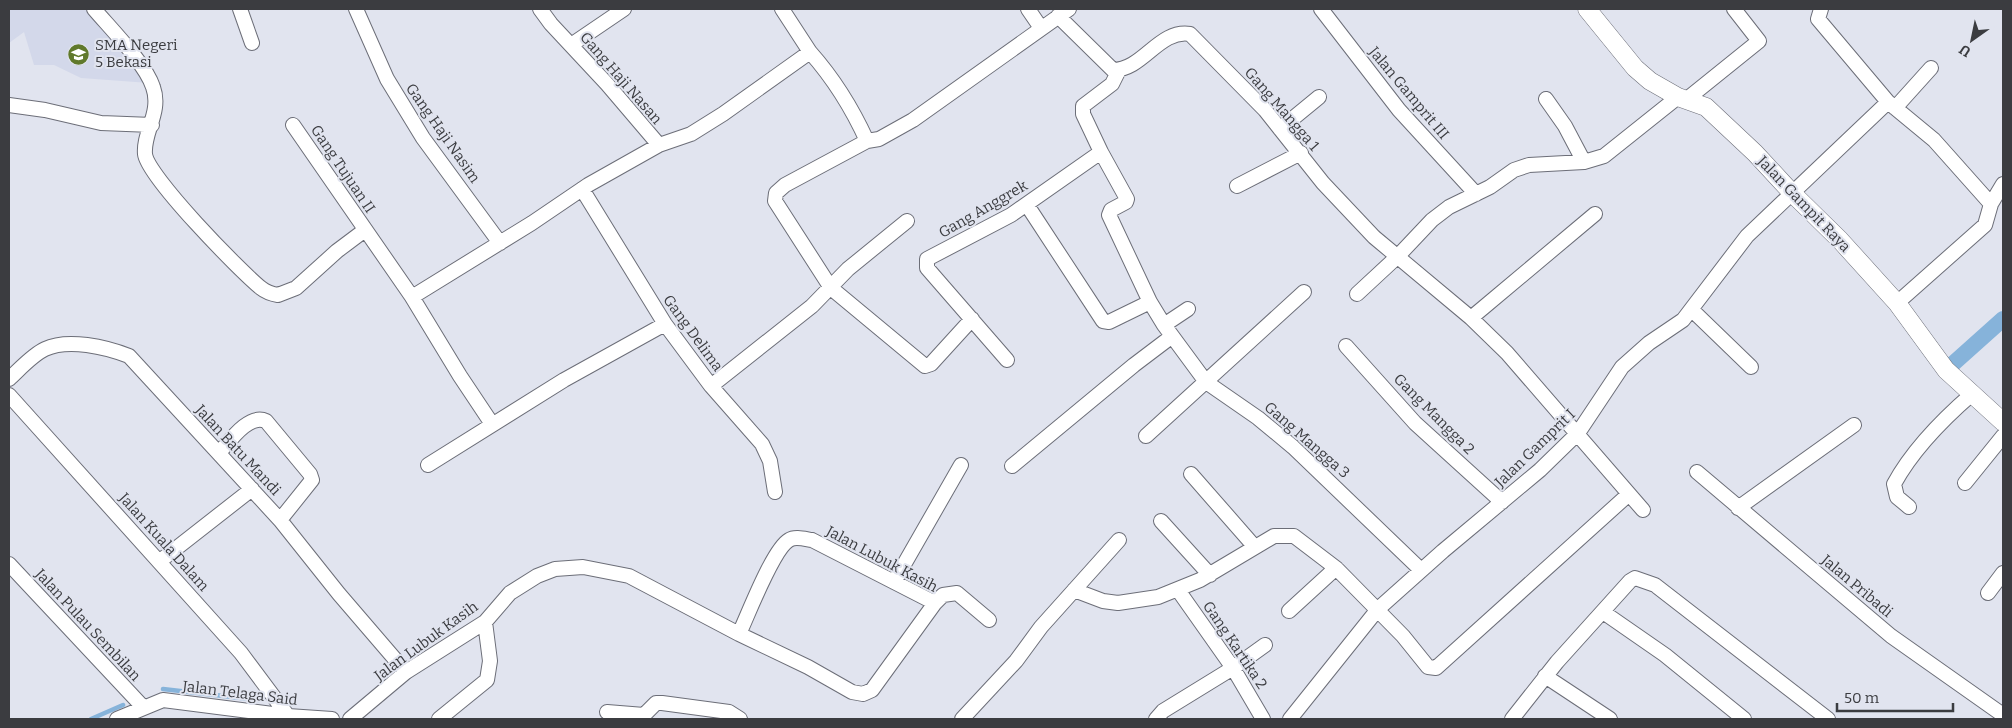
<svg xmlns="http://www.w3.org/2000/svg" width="2012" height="728" font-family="Bitter,serif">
	<rect width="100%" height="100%" fill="#e1e4ef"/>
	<path fill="#d3d8ea" d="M 9,9 L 90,9 L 149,83 L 81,78 L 54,65 L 34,65 L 24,32 L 9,43 Z"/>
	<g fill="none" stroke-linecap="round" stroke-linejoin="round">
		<path stroke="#86b3da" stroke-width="4.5" d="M 163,689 L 259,700
			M 91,719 L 123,705"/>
		<path stroke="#86b3da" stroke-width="16" d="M 1946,370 L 2003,319"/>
		<defs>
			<path id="minor" d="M 94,9 C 111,29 145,63 153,87 C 162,112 143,132 145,154 C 147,176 240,271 261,288 C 266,292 272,294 278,295 L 296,288 L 337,251 L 365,230
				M 240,9 L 252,43
				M 356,9 L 387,79 L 423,138 L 500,243
				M 540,9 L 551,24 L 607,84 L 659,145
				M 782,9 L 810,52
				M 1028,9 L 1041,28
				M 1321,9 L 1399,110 L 1476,194
				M 1821,9 L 1818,19 L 1888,102 L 1934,140 L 1991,204
				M 1058,16 L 1113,70 C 1143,70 1159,29 1190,34 L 1265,110 L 1323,183 L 1374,237 L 1471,318 L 1507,353 L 1643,510
				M 571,45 L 624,9
				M 1546,99 L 1565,126 L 1584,162
				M 1687,99 L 1759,41 L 1734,9
				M 9,105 L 45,110 L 101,123 L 152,125
				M 1895,108 L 1931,68
				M 293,125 L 412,297 L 532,223 L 588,185 L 659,145 L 691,134 L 723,114 L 810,52 C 834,79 852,108 867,141 L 879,139 L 913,120 L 1069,9
				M 1280,129 L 1319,97
				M 867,141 L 785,185 L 776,193 L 775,201 L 831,288 L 925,366 L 931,364 L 972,319
				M 1101,152 L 1127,199 L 1126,202 L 1111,210 L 1109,215 L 1150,302 L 1164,325
				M 1237,186 L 1301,153
				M 582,189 L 665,324 L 711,386 L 762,444 L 770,461 L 775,492
				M 1027,205 L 1103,321 L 1109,322 L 1150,302
				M 1357,294 L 1398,256 L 1432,220 L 1449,207 L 1490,187 L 1514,170 L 1529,165 L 1584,162 L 1604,156 L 1678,97
				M 412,297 L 460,376 L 492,424
				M 1897,303 L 1985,225 L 1991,204 L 2003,184
				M 1188,309 L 1164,325 L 1206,382 L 1258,418 L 1293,447 L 1421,570
				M 1692,310 L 1751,367
				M 1471,318 L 1595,214
				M 1346,346 L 1415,423 L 1502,502
				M 1007,360 L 927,268 L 927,259 L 1011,215 L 1101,152 L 1083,114 L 1083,106 L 1112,84 L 1119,70
				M 9,379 C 19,370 32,355 45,349 C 68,338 106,347 129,356 L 280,520 L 339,594 L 406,672
				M 711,386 L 812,306 L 848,269 L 907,221
				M 9,395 L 241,653 L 288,716
				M 1146,436 L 1304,292
				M 219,453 C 229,442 249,413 266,421 L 310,474 L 312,480 L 280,520
				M 428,465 L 564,380 L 665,324
				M 1012,466 L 1134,365 L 1171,337
				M 1697,472 L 1891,636 L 2003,715
				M 1191,474 L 1254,546
				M 1965,483 L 2003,436
				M 1909,507 L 1897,497 L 1894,484 C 1913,449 1942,420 1972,394
				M 1738,508 L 1854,425
				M 1161,521 L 1210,575
				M 160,561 L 252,489
				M 9,564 L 143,707
				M 894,582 L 961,465
				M 1074,590 L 1103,601 L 1118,603 L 1158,597 L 1200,580 L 1274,536 L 1294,536 L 1336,568 L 1403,636 L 1428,667 L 1436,668 L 1629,494
				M 1178,590 L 1233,668 L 1263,719
				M 1988,593 L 2003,573
				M 935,603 L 943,595 L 957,593 L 989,620
				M 1289,611 L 1336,568
				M 1603,612 L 1665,655 L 1744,719
				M 1545,676 L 1610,719
				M 607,712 L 644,715 L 656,703 L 662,703 L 729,712 L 740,719
				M 117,719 L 163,700 L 288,716 L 332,719
				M 350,719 L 406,672 L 485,622 L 510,593 L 537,576 L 555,569 L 583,567 L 629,576 L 739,634 L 808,667 L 852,692 L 863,694 L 872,690 L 935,603 L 812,540 C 805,539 795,536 789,540 C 773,549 748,615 739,634
				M 439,719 L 487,680 L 490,661 L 485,622
				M 962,719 L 1016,661 L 1041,627 L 1119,540
				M 1156,719 L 1163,711 L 1233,668 L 1265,645
				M 1290,719 L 1378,609 L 1443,551 L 1540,470 L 1578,433 L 1622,367 L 1649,343 L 1683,320 L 1747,236 L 1888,102
				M 1512,719 L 1557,662 L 1630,581 L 1635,578 L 1655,585 L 1828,719"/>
			<path id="tertiary" d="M 1587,9 L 1635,68 L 1650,81 L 1678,97 L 1706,107 L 1755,153 L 1792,193 L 1840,240 L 1897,303 L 1946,370 L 2003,422"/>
		</defs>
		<use href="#minor" stroke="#6c6e78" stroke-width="16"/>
		<use href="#tertiary" stroke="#6c6e78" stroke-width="19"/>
		<use href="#minor" stroke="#fff" stroke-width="14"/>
		<use href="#tertiary" stroke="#fff" stroke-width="18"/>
	</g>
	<defs>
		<symbol id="school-disc" viewBox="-11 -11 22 22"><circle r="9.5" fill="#60792b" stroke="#e1e4ef"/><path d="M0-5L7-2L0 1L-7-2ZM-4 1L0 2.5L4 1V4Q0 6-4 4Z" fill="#fff"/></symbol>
	</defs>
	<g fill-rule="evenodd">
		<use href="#school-disc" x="66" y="42" width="25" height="25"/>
	</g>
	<g text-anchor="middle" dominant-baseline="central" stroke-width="4" stroke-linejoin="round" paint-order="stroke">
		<g font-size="15" fill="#3b3c40" stroke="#e1e4ef" text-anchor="start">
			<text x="95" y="45">SMA Negeri<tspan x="95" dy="17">5 Bekasi</tspan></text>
		</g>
		<g font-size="15" fill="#3b3c40" stroke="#e1e4ef">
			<text transform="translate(621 78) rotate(49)">Gang Haji Nasan</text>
			<text transform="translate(1409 93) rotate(50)">Jalan Gamprit III</text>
			<text transform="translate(1282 109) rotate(49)">Gang Mangga 1</text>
			<text transform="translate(443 133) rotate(55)">Gang Haji Nasim</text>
			<text transform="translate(343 169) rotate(56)">Gang Tujuan II</text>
			<text transform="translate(1804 204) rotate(46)">Jalan Gampit Raya</text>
			<text transform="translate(983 209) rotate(-30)">Gang Anggrek</text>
			<text transform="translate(693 333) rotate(54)">Gang Delima</text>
			<text transform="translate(1434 414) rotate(45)">Gang Mangga 2</text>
			<text transform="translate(1307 440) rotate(41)">Gang Mangga 3</text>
			<text transform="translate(1535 448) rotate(-44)">Jalan Gamprit I</text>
			<text transform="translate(238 450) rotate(47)">Jalan Batu Mandi</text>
			<text transform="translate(164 542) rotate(48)">Jalan Kuala Dalam</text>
			<text transform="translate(882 559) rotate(28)">Jalan Lubuk Kasih</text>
			<text transform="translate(1857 586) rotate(40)">Jalan Pribadi</text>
			<text transform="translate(88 625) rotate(47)">Jalan Pulau Sembilan</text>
			<text transform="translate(426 641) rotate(-36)">Jalan Lubuk Kasih</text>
			<text transform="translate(1235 645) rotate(56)">Gang Kartika 2</text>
			<text transform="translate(240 693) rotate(7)">Jalan Telaga Said</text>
		</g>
	</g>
	<rect width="2012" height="728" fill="none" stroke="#3b3c40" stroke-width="20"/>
	<g transform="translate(1972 40) rotate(213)" stroke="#e1e4ef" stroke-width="4" paint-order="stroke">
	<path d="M0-4L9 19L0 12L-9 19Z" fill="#3b3c40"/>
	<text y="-8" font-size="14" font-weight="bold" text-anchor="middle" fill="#3b3c40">U</text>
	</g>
	<path d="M1837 703v8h116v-8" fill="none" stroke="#3b3c40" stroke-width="2.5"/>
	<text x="1844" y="703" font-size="15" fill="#3b3c40" stroke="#e1e4ef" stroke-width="4" paint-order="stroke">50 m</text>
</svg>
